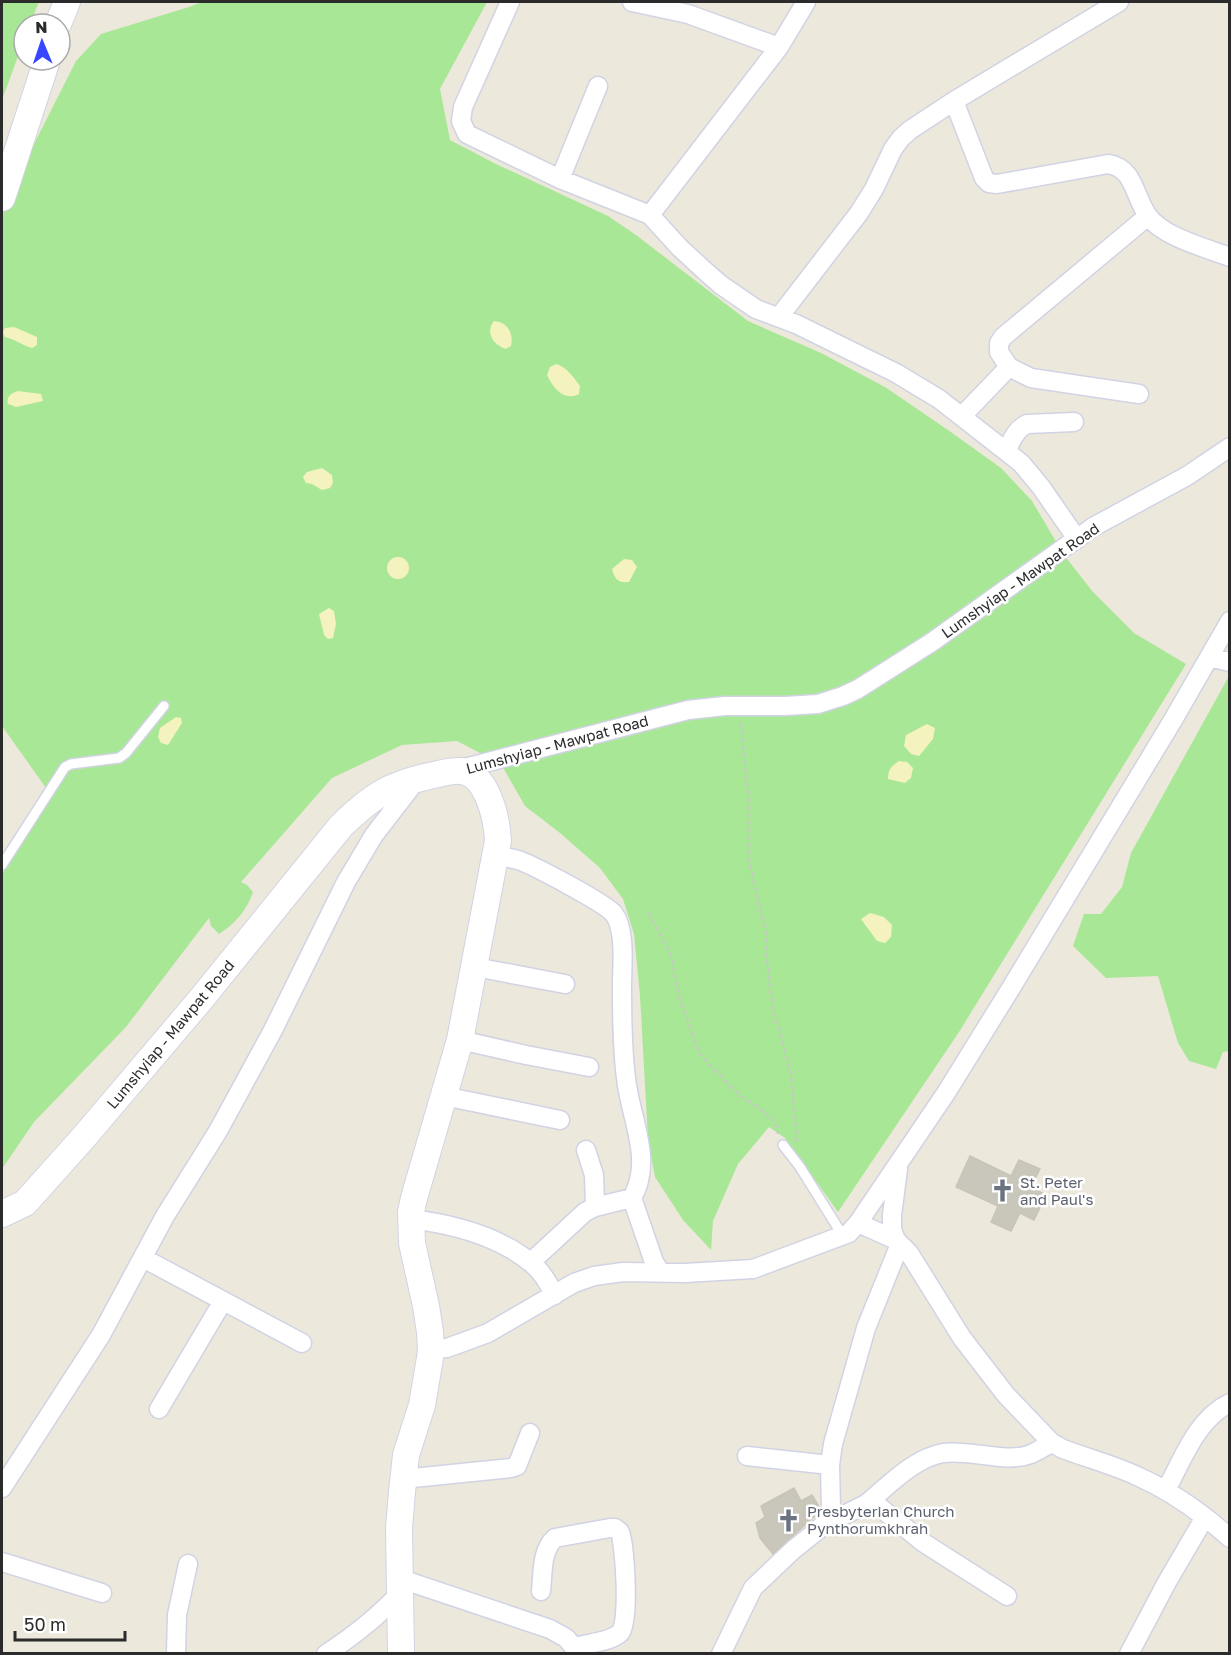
<svg xmlns="http://www.w3.org/2000/svg" width="1231" height="1655" font-family="'Golos Text',sans-serif">
	<rect width="100%" height="100%" fill="#ede8dc"/>
	<path fill="#a8e796" d="M 2,2 L 39,2 L 30,24 L 24,24 L 24,40 L 2,100 Z
		M 202,2 L 487,2 L 440,89 L 450,140 L 496,164 L 608,216 L 636,235 L 748,321 L 821,353 L 885,387 L 948,430 L 1001,468 L 1032,501 L 1064,555 L 1093,592 L 1134,633 L 1186,664 L 959,1032 L 838,1212 L 785,1138 L 769,1127 L 738,1164 L 713,1221 L 711,1250 L 683,1220 L 655,1177 L 648,1139 L 640,996 L 634,934 L 623,899 L 600,868 L 560,833 L 525,806 L 501,764 L 457,741 L 402,745 L 332,778 L 241,882 L 247,885 L 253,892 C 247,910 235,924 219,934 L 211,926 L 209,918 L 126,1027 L 34,1122 L 2,1169 L 2,874 L 51,795 L 2,726 L 2,168 L 33,146 L 76,61 L 101,34 L 189,7 Z
		M 1229,676 L 1230,1051 L 1223,1052 L 1216,1069 L 1189,1061 L 1178,1043 L 1158,976 L 1106,978 L 1073,946 L 1084,914 L 1101,914 L 1122,887 L 1131,853 Z"/>
	<path fill="#f4f2be" d="M 494,321 C 507,322 514,333 511,346 L 506,349 C 493,345 485,332 494,321 Z
		M 14,327 L 37,337 L 37,345 L 32,348 C 24,346 14,339 5,337 L 3,332 L 5,328 Z
		M 556,364 C 567,367 574,378 580,386 L 579,394 C 564,402 553,388 547,375 L 550,367 Z
		M 18,391 L 41,394 L 43,401 L 16,407 L 8,404 C 6,397 11,393 18,391 Z
		M 322,468 L 332,475 L 333,483 L 330,488 L 322,490 L 312,484 L 306,483 L 303,477 L 307,472 Z
		M387 568a11 11 0 1 1 22 0a11 11 0 1 1-22 0Z
		M 624,559 L 632,560 L 637,567 L 629,582 C 617,583 615,579 612,569 Z
		M 329,608 L 334,611 L 336,624 L 333,638 L 328,639 L 324,635 L 319,614 Z
		M 176,717 L 181,718 L 182,723 L 168,745 L 161,743 L 158,737 L 160,728 Z
		M 927,724 L 935,728 L 933,739 L 919,756 L 911,754 L 904,746 L 906,735 Z
		M 899,761 L 907,762 L 913,768 L 911,778 L 905,783 L 888,779 C 888,770 891,766 899,761 Z
		M 870,913 L 884,917 L 892,925 L 891,937 L 885,943 L 877,941 L 861,919 Z"/>
	<path fill="#c9c6bb" stroke="#c9c4b6" stroke-width="1.5" d="M 970,1156 L 1011,1176 L 1019,1160 L 1040,1169 L 1031,1187 L 1046,1195 L 1034,1220 L 1020,1213 L 1011,1231 L 991,1222 L 998,1206 L 956,1187 Z
		M 794,1488 L 801,1501 L 812,1495 L 820,1508 L 819,1512 L 773,1554 L 760,1538 L 756,1523 L 765,1517 L 761,1506 Z"/>
	<g fill="none" stroke-linecap="round" stroke-linejoin="round">
		<defs>
			<path id="lane" d="M 2,865 L 65,767 L 71,764 L 119,758 L 126,753 L 164,706
				M 783,1145 L 800,1167 L 843,1236"/>
			<path id="street" d="M 510,2 L 463,107 L 461,121 L 467,134 L 560,179 L 650,215 L 680,248 L 705,271 L 721,285 L 756,309 L 796,324 L 896,373 L 939,399 L 1021,463 L 1041,487 L 1077,539
				M 632,2 L 688,14 L 779,47
				M 954,101 L 984,178 L 989,183 L 997,184 L 1108,164 C 1135,168 1134,197 1148,216 C 1163,237 1206,248 1230,257
				M 560,179 L 598,86
				M 650,215 L 779,47 L 806,2
				M 779,317 L 859,213 L 874,189 L 893,149 L 901,138 L 910,130 L 954,101 L 1119,2
				M 1139,394 L 1031,378 L 1009,367 L 999,352 L 999,343 L 1003,337 L 1148,216
				M 962,416 L 1009,367
				M 1006,451 C 1012,440 1016,429 1027,424 L 1074,422
				M 1209,657 L 1230,662
				M 457,770 L 688,710 L 725,706 L 785,706 L 818,704 L 843,696 L 858,689 L 932,642 L 1093,527 L 1187,476 L 1230,447
				M 495,855 C 503,857 511,858 518,860 C 533,865 605,903 614,914 C 626,930 622,967 622,986 C 622,1017 622,1047 626,1078 C 630,1118 654,1160 632,1198 L 595,1207 L 585,1212 L 531,1262
				M 475,967 L 565,984
				M 460,1040 L 526,1055 L 589,1067
				M 444,1096 L 560,1120
				M 586,1150 L 594,1175 L 595,1207
				M 898,1169 L 892,1215 L 892,1229 L 896,1240 L 909,1253 L 962,1338 L 1006,1395 L 1052,1443 L 1063,1449 C 1087,1458 1113,1465 1137,1476 C 1171,1491 1202,1513 1230,1538
				M 632,1198 L 654,1262 L 660,1272
				M 411,1219 C 451,1224 498,1236 530,1262 C 541,1270 548,1283 555,1295
				M 858,1223 L 896,1240
				M 143,1258 L 302,1343
				M 431,1349 L 447,1348 L 488,1333 L 574,1283 L 594,1276 L 623,1272 L 685,1273 L 753,1269 L 849,1233 L 858,1223 L 946,1093 L 1011,988 L 1173,720 L 1230,621
				M 159,1409 L 223,1301
				M 747,1456 L 830,1465
				M 403,1479 L 511,1468 L 517,1466 L 530,1433
				M 2,1488 L 101,1335 L 165,1216 L 218,1131 L 273,1030 L 346,882 L 374,835 L 418,778
				M 1166,1490 C 1182,1461 1197,1418 1230,1403
				M 866,1504 C 888,1486 914,1458 943,1453 C 971,1449 1006,1464 1031,1454 C 1038,1451 1045,1446 1052,1443
				M 830,1517 L 844,1515 L 866,1504 L 877,1505 L 924,1543 L 1007,1596
				M 2,1562 L 102,1593
				M 401,1579 L 550,1629 L 566,1638 L 580,1654
				M 541,1591 C 543,1574 541,1550 555,1538 L 610,1528 L 615,1528 L 620,1532 C 625,1547 630,1623 620,1633 C 610,1642 588,1643 575,1647
				M 176,1654 L 177,1615 L 188,1564
				M 326,1654 C 355,1635 379,1616 402,1591
				M 721,1654 L 753,1588 L 793,1550 L 818,1530 L 830,1517 L 831,1508 L 830,1465 L 833,1444 L 866,1328 L 900,1244
				M 1129,1654 L 1167,1582 L 1205,1517"/>
			<path id="secondary" d="M 58,24 L 67,2
				M 2,198 L 47,60
				M 2,1214 L 25,1203 L 84,1137 L 202,998 L 341,826 C 371,797 388,785 429,776 C 440,774 451,770 461,771 C 488,774 497,820 498,841 L 460,1040 L 414,1198 L 411,1212 L 412,1243 L 426,1306 L 430,1332 L 431,1352 L 422,1405 L 406,1455 L 402,1492 L 399,1528 L 401,1654"/>
		</defs>
		<use href="#lane" stroke="#d1d3e4" stroke-width="12"/>
		<use href="#street" stroke="#d1d3e4" stroke-width="21"/>
		<use href="#secondary" stroke="#d1d3e4" stroke-width="28"/>
		<path stroke="#c8c8c8" stroke-width="2" stroke-dasharray="4.5 3" stroke-linecap="butt" d="M 741,723 L 748,795 L 749,861 L 766,933 L 766,952 L 774,1017 L 779,1028 L 791,1074 L 797,1144
			M 648,913 L 670,952 L 679,995 L 700,1055 L 739,1095 L 762,1110 L 775,1122 L 778,1134"/>
		<use href="#lane" stroke="#fff" stroke-width="9"/>
		<use href="#street" stroke="#fff" stroke-width="18"/>
		<use href="#secondary" stroke="#fff" stroke-width="26"/>
	</g>
	<defs>
		<symbol id="church-bare" viewBox="-9 -9 18 18"><path d="M-1.2-6h2.4v3.5h3.3v2.4h-3.3V6h-2.4V-.1h-3.3v-2.4h3.3Z" fill="#6b7280" stroke="#fff" stroke-width="2.5" paint-order="stroke"/></symbol>
	</defs>
	<g fill-rule="evenodd">
		<use href="#church-bare" x="986" y="1174" width="33" height="33"/>
		<use href="#church-bare" x="772" y="1504" width="33" height="33"/>
	</g>
	<g text-anchor="middle" dominant-baseline="central" stroke-width="5" stroke-linejoin="round" paint-order="stroke">
		<g font-size="15" fill="#2b2b2b" stroke="#fff">
			<text transform="translate(1020 580) rotate(-35)">Lumshyiap - Mawpat Road</text>
			<text transform="translate(557 744) rotate(-15)">Lumshyiap - Mawpat Road</text>
			<text transform="translate(170 1034) rotate(-50)">Lumshyiap - Mawpat Road</text>
		</g>
		<g font-size="15" fill="#5b616d" stroke="#fff" text-anchor="start">
			<text x="1020" y="1182">St. Peter<tspan x="1020" dy="17">and Paul's</tspan></text>
			<text x="807" y="1511">Presbyterian Church<tspan x="807" dy="17">Pynthorumkhrah</tspan></text>
		</g>
	</g>
	<rect width="1231" height="1655" fill="none" stroke="#2b2b2b" stroke-width="6"/>
	<g transform="translate(42 42) rotate(358)"><circle r="28" fill="#ffffff" stroke="#aaaaaa" stroke-width="1.5"/>
	<path d="M0-4.5L10 22L0 15L-10 22Z" fill="#3746ff"/>
	<text y="-9" font-size="16" font-weight="bold" text-anchor="middle" fill="#2b2b2b">N</text>
	</g>
	<path d="M15 1631v9h110v-9" fill="none" stroke="#2b2b2b" stroke-width="3"/>
	<text x="24" y="1631" font-size="18" fill="#2b2b2b" stroke="#ffffff" stroke-width="4.5" paint-order="stroke">50 m</text>
</svg>
